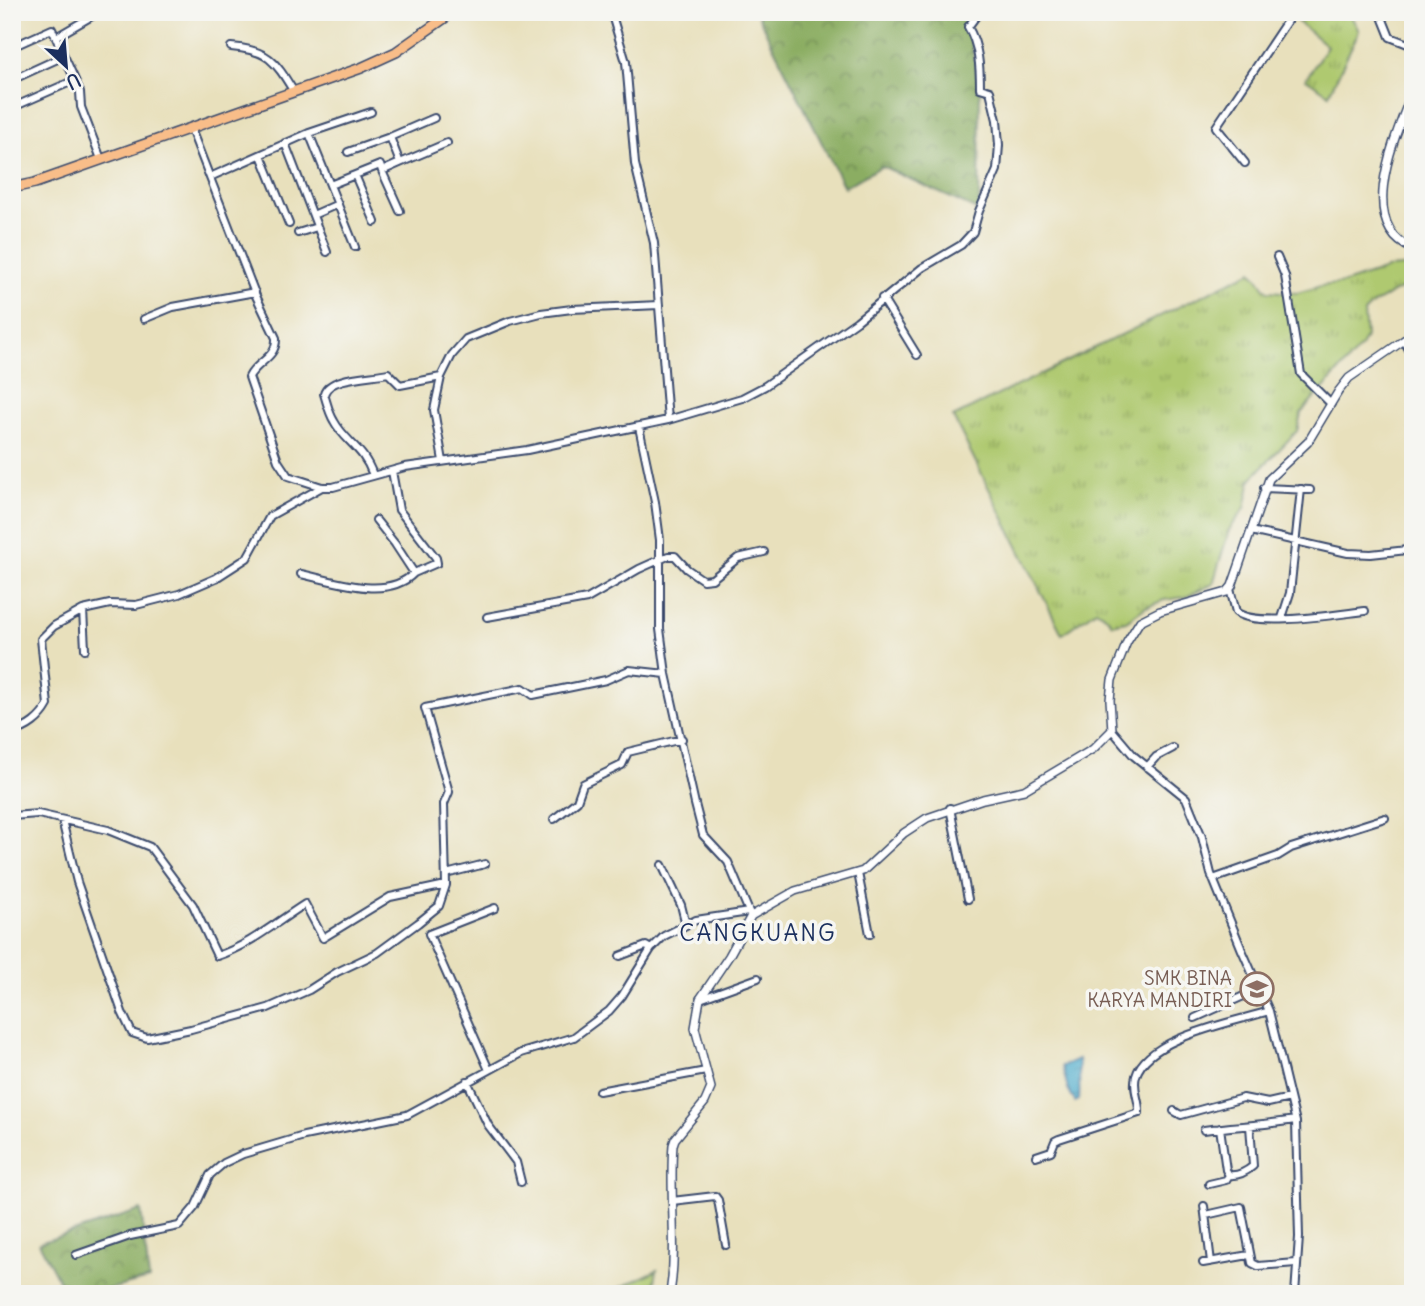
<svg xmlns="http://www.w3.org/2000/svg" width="1425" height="1306" font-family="Delius,sans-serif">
	<defs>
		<pattern id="grass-tufts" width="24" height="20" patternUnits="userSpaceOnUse" patternTransform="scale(1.75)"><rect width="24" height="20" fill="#afc96f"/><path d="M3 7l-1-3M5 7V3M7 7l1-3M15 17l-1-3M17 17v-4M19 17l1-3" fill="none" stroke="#8ea45e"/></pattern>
		<pattern id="forest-crowns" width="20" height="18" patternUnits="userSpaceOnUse" patternTransform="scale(1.75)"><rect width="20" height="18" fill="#8bad62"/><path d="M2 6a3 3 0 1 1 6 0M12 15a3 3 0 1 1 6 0" fill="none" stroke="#718d54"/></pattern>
		<pattern id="water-ripples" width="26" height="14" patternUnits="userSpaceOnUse" patternTransform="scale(1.75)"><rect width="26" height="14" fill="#4eaccc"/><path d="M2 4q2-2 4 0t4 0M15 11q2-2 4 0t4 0" fill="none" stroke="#408ca9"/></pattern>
	</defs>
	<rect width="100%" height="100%" fill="#f6f6f2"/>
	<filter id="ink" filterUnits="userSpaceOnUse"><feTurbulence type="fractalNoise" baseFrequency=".0143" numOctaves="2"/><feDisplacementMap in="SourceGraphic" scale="14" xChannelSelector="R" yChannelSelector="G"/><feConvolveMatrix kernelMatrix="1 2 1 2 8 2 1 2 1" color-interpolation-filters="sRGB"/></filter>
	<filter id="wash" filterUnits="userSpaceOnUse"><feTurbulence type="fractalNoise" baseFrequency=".00686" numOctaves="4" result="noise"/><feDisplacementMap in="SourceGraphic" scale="28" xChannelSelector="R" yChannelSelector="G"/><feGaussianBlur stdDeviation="1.57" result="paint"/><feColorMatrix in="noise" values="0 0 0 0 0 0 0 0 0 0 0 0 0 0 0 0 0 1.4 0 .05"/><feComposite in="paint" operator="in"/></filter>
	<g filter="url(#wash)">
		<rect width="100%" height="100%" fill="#e8e0bc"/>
		<path fill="url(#grass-tufts)" stroke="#657c66" stroke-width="2" d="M 1295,12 L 1349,12 L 1359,31 L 1329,94 L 1306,79 L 1327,46 L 1292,17 Z
			M 1413,266 L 1413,282 L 1373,304 L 1364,313 L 1366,337 L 1361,347 L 1301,413 L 1297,431 L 1251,479 L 1245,508 L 1229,530 L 1213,584 L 1186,597 L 1164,600 L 1146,607 L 1126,621 L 1112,624 L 1107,617 L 1096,610 L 1062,634 L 953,417 L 1252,271 L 1268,291 L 1297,293 L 1321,286 L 1345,283 L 1389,268 Z
			M 657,1270 L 655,1281 L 646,1294 L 607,1294 Z"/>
		<path fill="url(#forest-crowns)" stroke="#536e60" stroke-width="2" d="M 756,12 L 977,12 L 968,27 L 980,88 L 979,211 L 882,166 L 844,187 Z
			M 141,1210 L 149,1279 L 90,1294 L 66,1294 L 39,1243 Z"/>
		<path fill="url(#water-ripples)" stroke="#346e95" stroke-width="2" d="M 1078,1059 C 1079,1063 1080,1095 1079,1100 L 1075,1102 L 1068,1089 L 1062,1066 Z"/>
	</g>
	<g filter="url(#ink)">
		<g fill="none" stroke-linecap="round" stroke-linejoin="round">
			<defs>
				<path id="minor" d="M 123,12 L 126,12
					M 611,12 L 626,62 L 635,164 L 654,243 L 668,420
					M 1380,12 L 1390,37 L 1413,46
					M 56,37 L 99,12
					M 12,47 L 52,29 L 75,80 L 80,92 L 81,107 L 101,159
					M 231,47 C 269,50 275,61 294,92
					M 16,78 L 64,56
					M 18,105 L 75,80
					M 434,118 L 390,137 L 400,163 L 447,143
					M 191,129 L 256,296 L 276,338 C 277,358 256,362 249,377 L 278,461 L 288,476 L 322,487 L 333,487 L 405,467 L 527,450 L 668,420 L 742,398 L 765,386 L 857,321 L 922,268 L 961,245 L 973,232 L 979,211 L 997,170 L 999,145 L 997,120 L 990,91 L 980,88 C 980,68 979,45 968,27 L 979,12
					M 309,133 L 355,247
					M 285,143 L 327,252
					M 348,152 L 390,137
					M 261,155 L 289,224
					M 1245,163 L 1216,127 L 1293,12
					M 382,171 L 400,211
					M 355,175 L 375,222
					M 210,177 L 309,133 L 371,112
					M 330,185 L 380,165 L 382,171 L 400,163
					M 313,215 L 338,204
					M 298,233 L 317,227
					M 1277,257 L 1285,276 L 1301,374 L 1331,404
					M 882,298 L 917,355
					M 144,319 L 173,307 L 255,292
					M 1404,340 L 1413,358
					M 639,427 L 655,502 L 660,540 L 660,629 L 666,674 L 695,804 L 703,835 L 728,862 L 750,914
					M 443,461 L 434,410 L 441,377 L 452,355 L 466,339 L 510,321 L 541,313 L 572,309 L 659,305
					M 373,475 C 363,447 345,442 334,421 C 329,413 327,403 324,394 C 329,376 371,377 388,373 L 400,385 L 441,377
					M 1264,488 L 1310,490
					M 376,520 L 395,544 L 414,573 L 437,563 L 436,558 L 399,510 L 392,471
					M 1251,531 L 1348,553 L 1371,554 L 1407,550 L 1410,552 L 1413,563
					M 301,574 C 335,581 387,601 414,573
					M 1230,589 L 1236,612 C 1256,628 1338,614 1365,611
					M 83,610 L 85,649
					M 487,617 L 587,599 L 639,569 L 668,556 L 675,556 L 687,569 L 703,580 L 712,579 L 738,558 L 764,552
					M 1282,618 L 1290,593 L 1301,489
					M 1112,730 L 1134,756 L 1186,798 L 1202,837 L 1211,874 L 1242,950 L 1269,1011 L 1296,1122 L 1299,1237 L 1295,1294
					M 12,732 C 28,729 41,718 48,705 L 41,639 L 54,626 L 83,610 L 110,604 L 136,605 L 179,594 L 216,578 L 247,558 L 270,516 L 322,487
					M 1147,767 L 1156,757 L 1173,748
					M 950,808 L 968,899
					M 12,816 L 38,814 L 108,830 L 150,847 L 193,905 L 217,956 C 250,945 275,923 305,904 L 323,938 L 390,897 L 446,885
					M 554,819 L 577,801 L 583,784 L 622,765 L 628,752 L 682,739
					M 62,820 L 77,882 L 122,1012 L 132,1033 L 147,1038 L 191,1029 L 268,1008 L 309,990 L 337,972 L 377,953 L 418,923 L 439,906 L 446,885 L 444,804 L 449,792 L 425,708 L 523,688 L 533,695 L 606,680 L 629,670 L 666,674
					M 662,865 L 681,905 L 686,925
					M 858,873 L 870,934
					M 446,874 L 485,864
					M 1213,879 L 1278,856 L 1291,848 L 1385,818
					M 620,956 L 646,946 L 651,949
					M 700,999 L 758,978
					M 1195,1018 L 1259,989
					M 489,1070 L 429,934 L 495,908
					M 467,1081 L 488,1125 L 516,1162 L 521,1182
					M 599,1091 L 706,1071
					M 1174,1111 L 1181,1115 L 1243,1098 L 1268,1103 L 1290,1098
					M 1220,1128 L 1226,1170 L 1229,1175 C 1238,1176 1246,1172 1253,1166 L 1250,1126
					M 1204,1130 C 1235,1126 1265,1125 1295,1120
					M 1036,1156 L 1051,1151 L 1055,1141 L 1059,1139 L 1139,1113 C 1140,1101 1132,1089 1136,1076 C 1147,1037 1235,1022 1269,1011
					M 1209,1184 L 1226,1180 L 1229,1175
					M 672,1201 L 715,1196 L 718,1200 L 726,1245
					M 1204,1206 L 1211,1262
					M 1206,1215 L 1241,1207 L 1252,1263 L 1258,1266 L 1296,1263
					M 76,1255 L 130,1236 L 179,1226 L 195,1207 L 210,1175 L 224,1163 L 243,1154 L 304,1136 L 407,1115 L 521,1053 L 574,1037 L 609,1011 L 622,996 L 651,949 L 664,936 L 696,920 L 749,912
					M 1203,1263 L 1249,1255"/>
				<path id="tertiary" d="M 1413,90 C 1398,131 1353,225 1413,249
					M 670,1294 C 678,1244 669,1195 673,1145 L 675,1139 L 705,1102 L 711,1088 L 695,1028 L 700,999 L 729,956 L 751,916 L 795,891 L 863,871 L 904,833 L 927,818 L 983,799 L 1024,790 L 1093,749 L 1112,730 L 1110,700 L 1112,680 L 1127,642 L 1140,621 L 1160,611 L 1227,592 L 1232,586 L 1269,479 L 1308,442 L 1338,392 L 1349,378 L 1413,334"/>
				<path id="primary" d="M 12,188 L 35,183 L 361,68 L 396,52 L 453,12"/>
			</defs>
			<use href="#minor" stroke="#3a4a6c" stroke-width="10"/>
			<use href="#tertiary" stroke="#3a4a6c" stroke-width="10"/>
			<use href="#primary" stroke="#3a4a6c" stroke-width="12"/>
			<use href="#minor" stroke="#fff" stroke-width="6"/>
			<use href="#tertiary" stroke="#fff" stroke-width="7"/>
			<use href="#primary" stroke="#f8bd89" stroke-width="9"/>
		</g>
	</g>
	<defs>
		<symbol id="school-ring" viewBox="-11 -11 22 22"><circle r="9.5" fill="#f6f6f2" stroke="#8d6e63" stroke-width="1.5"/><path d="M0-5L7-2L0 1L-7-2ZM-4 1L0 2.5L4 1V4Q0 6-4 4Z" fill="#8d6e63"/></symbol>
	</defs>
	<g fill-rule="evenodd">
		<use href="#school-ring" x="1238" y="970" width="38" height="38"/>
	</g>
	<g text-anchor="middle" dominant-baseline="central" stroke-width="7" stroke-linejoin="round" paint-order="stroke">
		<g font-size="19" fill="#785e54" stroke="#f6f6f2" text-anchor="end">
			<text x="1232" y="978">SMK BINA<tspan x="1232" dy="22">KARYA MANDIRI</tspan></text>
		</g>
		<g font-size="23" letter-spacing="2" fill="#1b2f5e" stroke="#f6f6f2">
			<text x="758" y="932">CANGKUANG</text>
		</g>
	</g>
	<rect width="1425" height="1306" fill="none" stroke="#f6f6f2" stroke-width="42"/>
	<g transform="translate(66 66) rotate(154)" stroke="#f6f6f2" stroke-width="5" paint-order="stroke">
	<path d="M0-5L12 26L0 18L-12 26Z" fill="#1b2f5e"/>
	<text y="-10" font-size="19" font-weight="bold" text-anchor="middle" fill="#1b2f5e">U</text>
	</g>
</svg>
